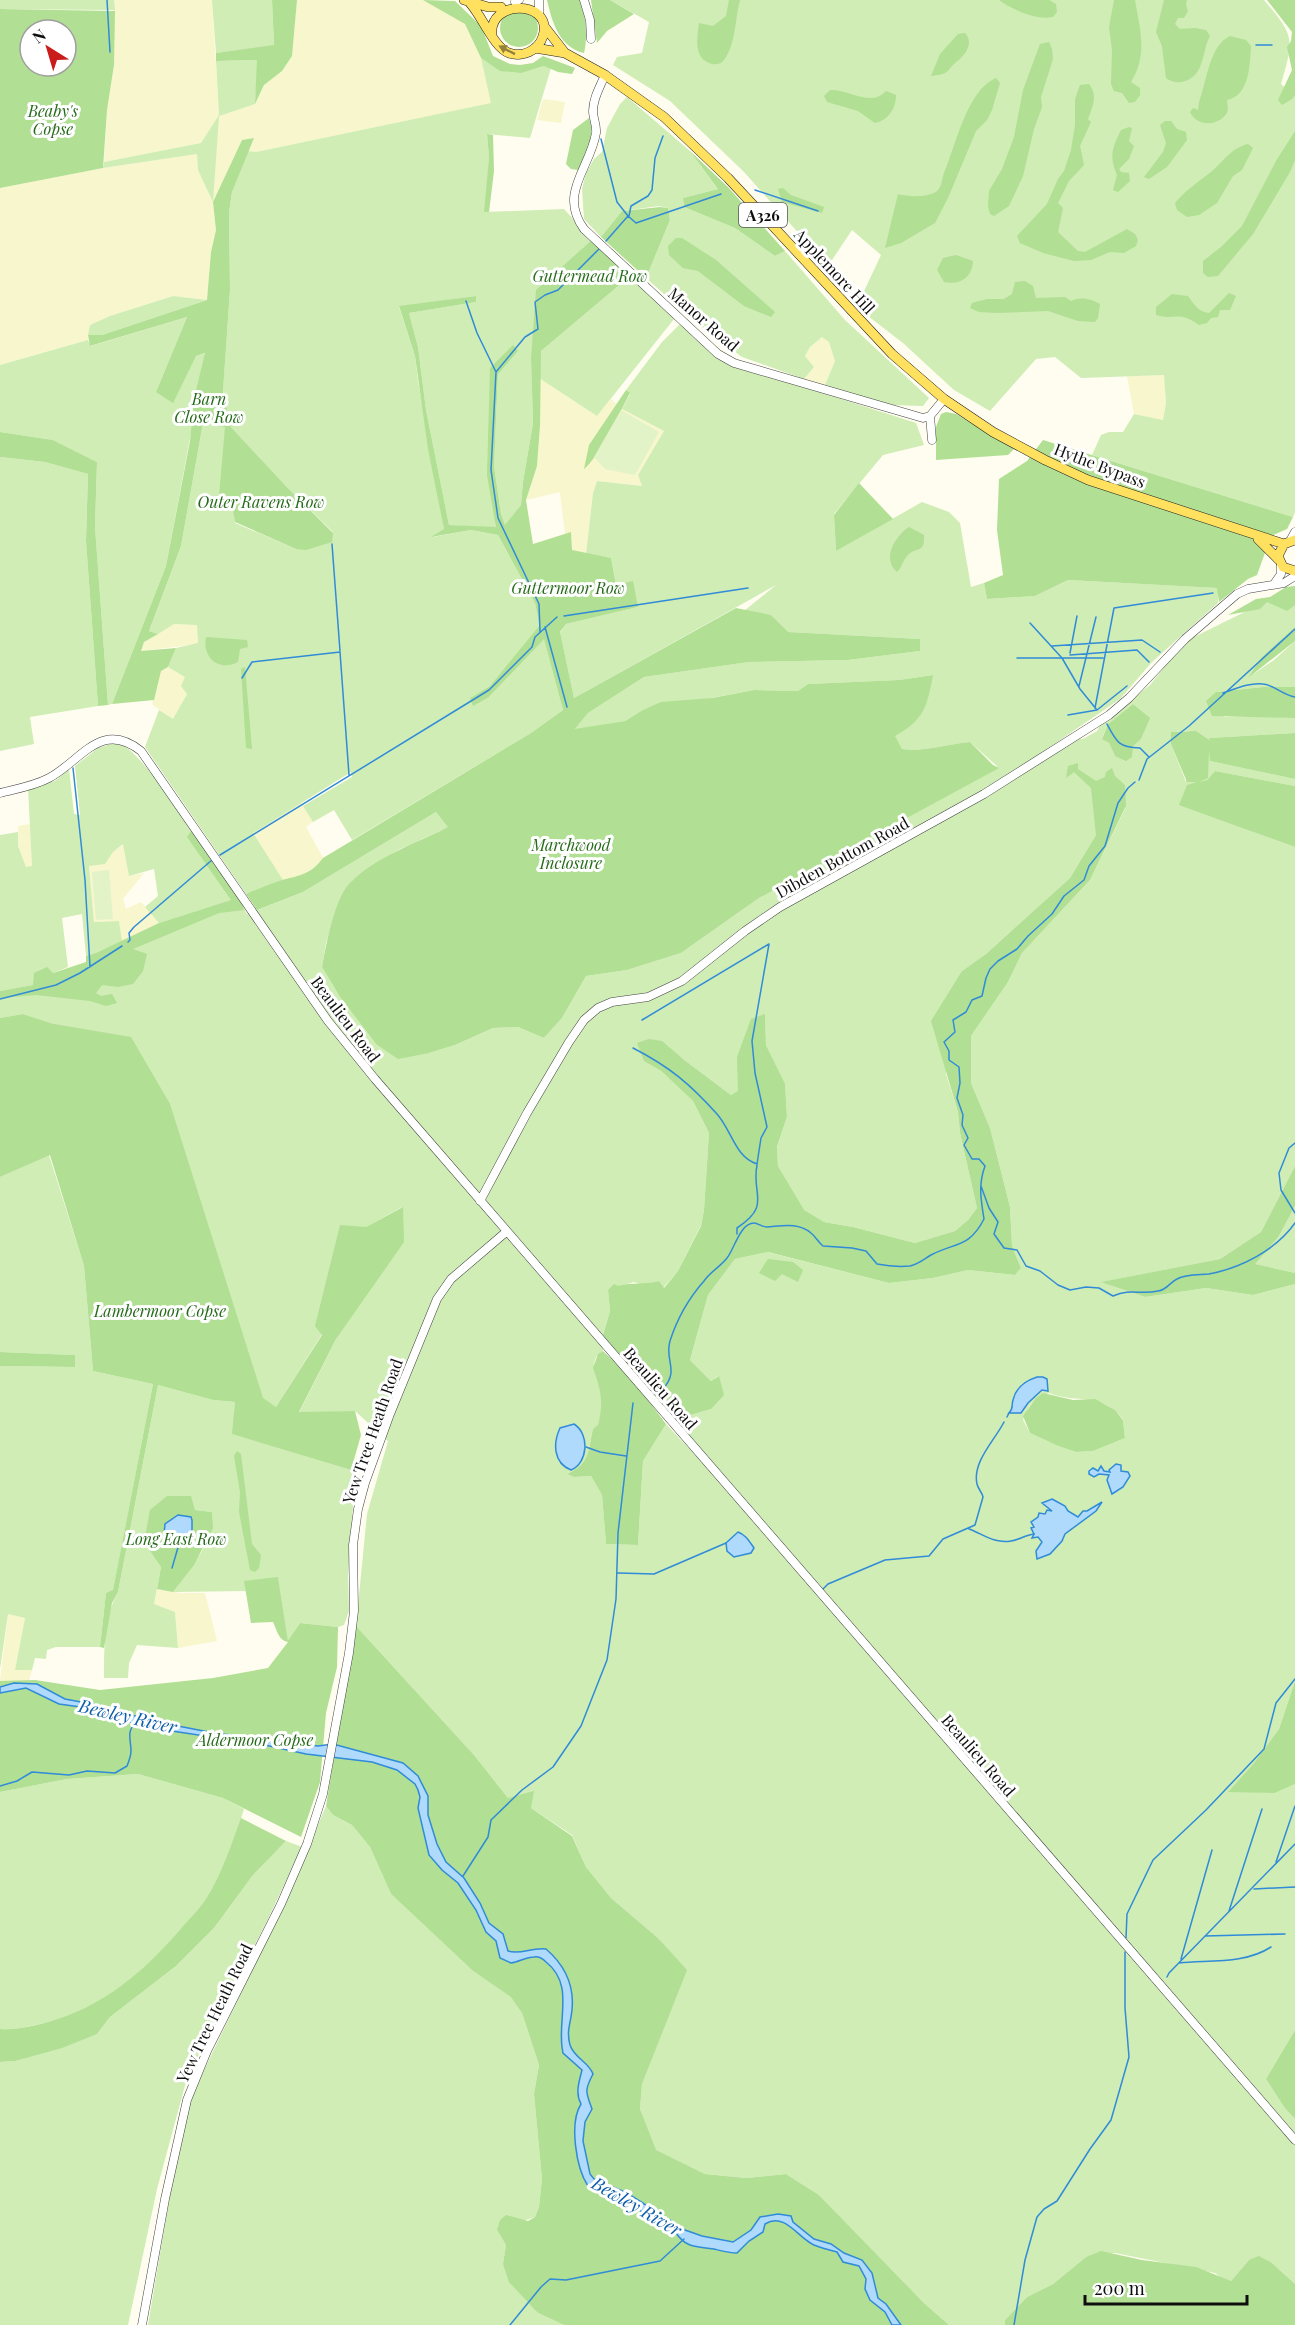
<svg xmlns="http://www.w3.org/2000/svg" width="1295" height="2325" font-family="'Playfair Display',serif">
	<rect width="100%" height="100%" fill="#fffdef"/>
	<path fill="#f7f6cc" d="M 114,0 L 212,0 L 219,115 L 255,104 L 265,84 L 282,71 L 292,56 L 297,0 L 423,0 L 454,16 L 465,24 L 481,58 L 492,103 L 256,152 L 248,151 L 254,138 L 242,140 L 213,202 L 216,230 L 211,252 L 207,300 L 172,296 L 110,316 L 90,325 L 88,340 L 0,365 L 0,188 L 103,168 L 197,154 L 198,170 L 213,200 L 218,117 L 201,143 L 104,162 L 107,110 L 114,65 Z
		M 543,99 L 565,102 L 561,123 L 537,120 Z
		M 822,337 L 829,341 L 835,361 L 825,385 L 804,379 L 814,367 L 805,356 L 810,347 Z
		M 1164,375 L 1166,403 L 1163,420 L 1134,414 L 1127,376 Z
		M 539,378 L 597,416 L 611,399 L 622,409 L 664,431 L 638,475 L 642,486 L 597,481 L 593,493 L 586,554 L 572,550 L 571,532 L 565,534 L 560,492 L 526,500 L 537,466 L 540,426 Z
		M 174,624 L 197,625 L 198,644 L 141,651 L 144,642 Z
		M 168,667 L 186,677 L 187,693 L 173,720 L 152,704 L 161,671 Z
		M 301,802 L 313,822 L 306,827 L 323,858 L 318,865 L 297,878 L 283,880 L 252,833 Z
		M 30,824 L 32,867 L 26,867 L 18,846 L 18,826 Z
		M 124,844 L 129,876 L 144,873 L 123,899 L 126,909 L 141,902 L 159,923 L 122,941 L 119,921 L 94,922 L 89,865 L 105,864 L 113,852 Z
		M 157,1589 L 180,1593 L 205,1593 L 217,1641 L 178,1648 L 175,1612 L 154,1604 Z
		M 8,1614 L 25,1618 L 15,1670 L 32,1670 L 29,1681 L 0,1681 Z"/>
	<path fill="#cfedb5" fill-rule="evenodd" d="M 0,0 L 114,0 L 115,10 L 0,9 Z
		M 212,0 L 272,0 L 274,46 L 216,53 Z
		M 610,0 L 1264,0 C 1295,36 1294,39 1281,84 L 1290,92 L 1295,88 L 1295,512 L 1293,517 L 1092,455 L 1101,435 L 1109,432 L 1123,432 L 1134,414 L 1163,420 L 1166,403 L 1164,375 L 1081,378 L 1055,357 L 1036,359 L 990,411 L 954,390 L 903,343 L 868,316 L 858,304 L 881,255 L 852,230 L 828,266 L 744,172 L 670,101 L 613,65 L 617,57 L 642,53 L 649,22 Z
		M 481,58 C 507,76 514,75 544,66 L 551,68 L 530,138 L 487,134 L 489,157 L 485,212 L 564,209 L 592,240 L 531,359 L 533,423 L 523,482 L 521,505 L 505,526 L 501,514 L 494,466 L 498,373 L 518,351 L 490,369 L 496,528 L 449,525 L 426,410 L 418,347 L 409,313 L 476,302 L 476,296 L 399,307 L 415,356 L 418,381 L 444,529 L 433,537 L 471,530 L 498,535 L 535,603 L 541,626 L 490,686 L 470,698 L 489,697 L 544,638 L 563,710 L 531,733 L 352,840 L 334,810 L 313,822 L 303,806 L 352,777 L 351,772 L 253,833 L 283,880 L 246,894 L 145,747 L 159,710 L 173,719 L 187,694 L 181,686 L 185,677 L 168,667 L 176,648 L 198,643 L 197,625 L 174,624 L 158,634 L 149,631 L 181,546 L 203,423 L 225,426 L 235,523 L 296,549 L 333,532 L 284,484 L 231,427 L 223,390 L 230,290 L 229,213 L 232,192 L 248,151 L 256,152 L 491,103 Z
		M 258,60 L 255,104 L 219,116 L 213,202 L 198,170 L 197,154 L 103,168 L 104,162 L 201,143 L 219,115 L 216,61 Z
		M 627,97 L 690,151 L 718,189 L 683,198 L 684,207 L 735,228 L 775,256 L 785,251 L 845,320 L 929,398 L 923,406 L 891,405 L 825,385 L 835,361 L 829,342 L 822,337 L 810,347 L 805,356 L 814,367 L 804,379 L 742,357 L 699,325 L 646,278 L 670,220 L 668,208 L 659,206 L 622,211 L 601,237 L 584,219 L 582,189 L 586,173 L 594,159 L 602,152 L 607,128 L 620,104 Z
		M 630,276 L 674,319 L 597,416 L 539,378 L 541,351 Z
		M 173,296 L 207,300 L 102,335 L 88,335 L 90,325 L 110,316 Z
		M 187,317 L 156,392 L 196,356 L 206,353 L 166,566 L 112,704 L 108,705 L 95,527 L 97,462 L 53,440 L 0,432 L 0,365 L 88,340 L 91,346 Z
		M 681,323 L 717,359 L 916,423 L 924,445 L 883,455 L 834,514 L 836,551 L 922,502 L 949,512 L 960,523 L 971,587 L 984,583 L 987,599 L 1035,596 L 1068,580 L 1218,588 L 1218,603 L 1152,662 L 1120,699 L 1044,751 L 1047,756 L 1078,738 L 1083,739 L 1097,731 L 1101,724 L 1150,685 L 1170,660 L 1192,638 L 1295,587 L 1295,627 L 1249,677 L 1274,660 L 1295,641 L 1295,687 L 1263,687 L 1216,692 L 1224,717 L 1254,716 L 1295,718 L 1295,733 L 1210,738 L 1210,761 L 1295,779 L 1295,786 L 1215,771 L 1207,780 L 1187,786 L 1251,831 L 1295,847 L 1295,1166 L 1261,1232 L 1220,1259 L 1102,1282 L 1145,1297 L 1206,1288 L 1253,1295 L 1295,1284 L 1295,1681 L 1279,1729 L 1253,1764 L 1229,1791 L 1275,1793 L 1295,1784 L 1295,2030 L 1266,2079 L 1284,2107 L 1295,2119 L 1295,2137 L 674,1420 L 711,1409 L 718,1376 L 711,1381 L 690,1360 L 708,1295 L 735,1259 L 767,1252 L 889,1283 L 933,1278 L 968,1270 L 1015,1275 L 1021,1268 L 1012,1246 L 1010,1207 L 990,1128 L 971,1083 L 971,1036 L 1008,982 L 1022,953 L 1090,880 L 1126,807 L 1096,835 L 1070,878 L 986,954 L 962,971 L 946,1074 L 958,1112 L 960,1133 L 977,1208 L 968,1220 L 955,1231 L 915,1243 L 853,1227 L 824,1222 L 804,1211 L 778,1166 L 777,1148 L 787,1117 L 785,1085 L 766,1045 L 765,1015 L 738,1092 L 731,1095 L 683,1059 L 661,1071 L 693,1101 L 709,1133 L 704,1210 L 701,1225 L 678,1271 L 663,1288 L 659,1281 L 643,1285 L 634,1282 L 608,1290 L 610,1311 L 602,1337 L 603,1351 C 586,1361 599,1376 601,1391 C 604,1402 601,1415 598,1426 L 593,1429 C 588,1451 590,1464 567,1474 L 574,1477 L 591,1476 L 602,1495 L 606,1544 L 638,1545 L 643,1461 L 666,1424 L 741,1504 L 1295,2144 L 1295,2284 L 1272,2263 L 1249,2260 L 1231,2281 L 1224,2280 L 1215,2273 L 1115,2253 L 1086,2257 L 1053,2284 L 1027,2297 L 1005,2320 L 1005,2325 L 949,2325 L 924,2303 L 819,2195 L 786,2174 L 746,2178 L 705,2174 L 655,2150 L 640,2109 L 642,2084 L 686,1970 L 658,1938 L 611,1898 L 586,1867 L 572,1835 L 531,1808 L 508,1798 L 474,1755 L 356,1626 L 367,1514 L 388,1441 L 355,1411 L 299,1413 L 402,1207 L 366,1227 L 322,1334 L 276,1407 L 263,1399 L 54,1024 L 23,1014 L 0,1018 L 0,997 L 36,992 L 106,956 L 241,903 L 247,914 L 303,892 L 436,812 L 449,827 L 400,849 L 374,864 L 335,913 L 326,943 L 322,967 L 340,997 L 376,1044 L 429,1053 L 455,1045 L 493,1028 L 518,1027 L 544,1038 L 562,1018 L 586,976 L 627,970 L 681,953 L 759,898 L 998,767 L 970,742 C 947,744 924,752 902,749 L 894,736 C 917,724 930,701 932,675 L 899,680 L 808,684 L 798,691 L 754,690 L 641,711 L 625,721 L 574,730 L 588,713 L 644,677 L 749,662 L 848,660 L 920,651 L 920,639 L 787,632 L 771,615 L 744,611 L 776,585 L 574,698 L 560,633 L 566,624 L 638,607 L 616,585 L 611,558 L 586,554 L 593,493 L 597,481 L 642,486 L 638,475 L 664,431 L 622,409 L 630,394 L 626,390 L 662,342 ZM 1133,704 L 1149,718 L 1141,739 L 1115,756 L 1109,743 L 1102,738 L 1108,724 ZM 1189,731 L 1186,782 L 1171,744 L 1171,732 ZM 1049,1393 C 1080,1405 1098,1390 1123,1419 L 1125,1438 L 1093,1451 L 1076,1452 L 1058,1446 L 1030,1433 L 1023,1420 C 1028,1405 1034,1398 1049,1393 Z
		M 0,457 L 45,462 L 88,474 L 86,541 L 98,706 L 30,717 L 34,744 L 0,751 Z
		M 117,742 C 141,751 176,809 191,831 L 188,838 L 232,900 L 159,923 L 145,907 L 158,896 L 154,869 L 129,876 L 123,844 L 113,852 L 105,864 L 89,866 L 94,922 L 119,921 L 122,941 L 98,952 L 86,956 L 82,914 L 62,918 L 68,967 L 53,973 L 34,985 L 0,991 L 0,835 L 18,832 L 18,846 L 26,867 L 32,866 L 28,788 L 55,781 L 69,769 L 74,814 L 80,815 L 75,766 L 98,748 Z
		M 49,1155 L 84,1266 L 93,1371 L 153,1384 L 113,1591 L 106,1593 L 100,1647 L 56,1647 L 47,1650 L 46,1659 L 35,1658 L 32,1670 L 15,1670 L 25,1618 L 8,1614 L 0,1669 L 0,1366 L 75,1367 L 75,1355 L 0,1352 L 0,1177 Z
		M 1295,1206 L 1295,1273 L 1254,1264 L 1279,1236 Z
		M 158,1385 L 213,1400 L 235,1402 L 233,1434 L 351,1470 L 357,1481 L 353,1505 L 348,1575 L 349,1611 L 344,1625 L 338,1627 L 300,1623 L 288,1642 L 278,1578 L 245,1581 L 246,1591 L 173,1592 C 190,1569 215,1541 212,1512 L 195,1510 L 145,1542 L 161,1567 L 154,1604 L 175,1612 L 178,1648 L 137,1645 L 129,1663 L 128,1678 L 104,1678 C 104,1650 104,1617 118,1592 Z
		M 138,1774 L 223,1798 L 244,1809 C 236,1835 221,1879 205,1901 C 182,1932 133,1983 100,2002 C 78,2014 56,2021 31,2026 C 21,2028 11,2030 0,2029 L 0,1792 L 67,1779 Z
		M 326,1806 L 333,1815 L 352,1825 L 370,1847 L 391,1894 L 473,1971 L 512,1997 L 522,2013 L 539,2065 L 534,2094 L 542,2179 L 539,2207 L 535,2217 L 497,2230 L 506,2245 L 503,2264 L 538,2313 L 564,2325 L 148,2325 L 170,2195 L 190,2099 L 279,1915 Z
		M 286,1841 L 302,1847 L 266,1923 L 187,2078 L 157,2189 L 128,2325 L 0,2325 L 0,2062 L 15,2061 L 97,2034 L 110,2017 L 176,1966 L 214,1928 L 253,1875 Z"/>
	<path fill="#b1df93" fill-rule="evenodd" d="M 272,0 L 297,0 L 292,56 L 282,71 L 264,85 L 255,104 L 257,60 L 216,61 L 216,53 L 274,45 Z
		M 423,0 L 455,1 L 481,26 L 493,56 L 510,64 L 520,65 L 533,63 L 543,56 L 575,68 L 572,74 L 558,72 L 544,66 L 521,73 L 500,71 L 481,58 L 465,24 Z
		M 547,0 L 580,0 C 586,15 588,37 584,53 C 559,47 552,22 547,0 Z
		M 591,0 L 610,0 L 634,14 L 607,31 L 597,43 Z
		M 729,0 L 740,0 C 735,18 736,44 724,60 C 721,64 717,65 712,64 C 693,59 697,38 699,23 L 713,26 L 726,16 Z
		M 999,0 L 1049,0 L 1056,4 L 1057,12 L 1053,17 C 1038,21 1011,9 999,0 Z
		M 1114,0 L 1135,0 C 1140,30 1148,54 1131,82 L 1140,88 L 1140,95 L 1135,102 L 1129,103 L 1122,93 L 1114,91 L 1111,84 L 1112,50 L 1109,27 Z
		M 1164,0 L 1187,0 L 1186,5 L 1188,11 L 1184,18 L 1178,18 L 1175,24 L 1180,29 L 1195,28 L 1206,30 L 1210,36 C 1205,45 1205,54 1201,64 C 1197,79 1180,88 1166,78 L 1162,46 L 1156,32 Z
		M 1267,0 L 1295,0 L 1295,95 L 1292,99 L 1282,105 L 1278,100 L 1292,70 L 1287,47 L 1291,41 L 1292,32 Z
		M500 28a19 19 0 1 1 38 0a19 19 0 1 1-38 0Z
		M 0,9 L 115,11 L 114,65 L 107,110 L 103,168 L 0,188 ZM 30,30 L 66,30 L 66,66 L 30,66 Z
		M 965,33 C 975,44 964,56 955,63 C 951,66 949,71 945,73 C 941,75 935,75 931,76 L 940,54 L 958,34 Z
		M 1230,36 L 1246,40 L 1251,46 C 1250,66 1249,96 1227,100 C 1227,100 1228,109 1228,109 C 1226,123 1199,131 1190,112 L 1193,108 L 1198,110 L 1199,102 C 1207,81 1209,46 1230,36 Z
		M 1049,42 L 1052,49 L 1053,59 L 1041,97 L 1042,107 L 1034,129 L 1023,176 L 1009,206 L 994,216 L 990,214 L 988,206 L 989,191 L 1002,169 L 1014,137 L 1023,90 L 1040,44 Z
		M 996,78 L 1000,83 L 992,110 L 987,120 L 976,131 L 948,198 L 935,223 L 901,243 L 885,248 L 898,194 C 907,197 931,198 938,190 C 942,186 942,178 944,173 C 956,145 967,90 996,78 Z
		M 1089,84 C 1098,96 1093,105 1088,119 L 1091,122 L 1080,146 L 1084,165 L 1069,181 L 1058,203 L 1063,208 L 1058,232 L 1078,251 L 1085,252 L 1127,229 L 1135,234 L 1138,240 L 1136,246 L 1124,253 L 1110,252 L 1091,260 L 1074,261 L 1043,253 L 1020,243 L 1017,236 L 1047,204 L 1058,179 L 1064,171 L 1071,150 L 1075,125 L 1075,99 L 1080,85 Z
		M 830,90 C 849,89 871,108 886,91 L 896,95 C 896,108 889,120 875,123 L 858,111 L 827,102 L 824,96 Z
		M 589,118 C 596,138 586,151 578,170 L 571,169 L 566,164 L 573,130 Z
		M 1165,121 L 1171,121 L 1177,129 L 1186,132 L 1187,140 L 1167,167 L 1149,179 L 1144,177 L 1163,152 L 1166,143 L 1160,125 Z
		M 1129,127 L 1132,128 L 1129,141 L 1134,146 L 1129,159 L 1119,169 L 1121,172 L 1129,173 L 1130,181 L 1118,192 L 1113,190 L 1117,175 C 1109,157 1112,148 1121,130 Z
		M 1295,131 L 1295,160 L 1290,172 L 1253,234 L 1218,276 L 1208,277 L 1203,273 L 1203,261 L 1221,247 L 1242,226 L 1276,161 Z
		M 487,134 L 493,135 L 494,171 L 489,212 L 484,212 L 489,157 Z
		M 254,138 L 232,192 L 229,213 L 230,290 L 223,391 L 231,427 L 284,484 L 333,533 L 332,542 L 306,550 L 296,549 L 235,522 L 233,510 L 218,508 L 225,427 L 203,423 L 181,546 L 149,631 L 158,634 L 144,642 L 141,651 L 176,648 L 168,667 L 161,671 L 154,700 L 112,704 L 166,566 L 190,441 L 194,399 L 205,353 L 196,356 L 173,403 L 156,392 L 187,317 L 90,346 L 88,335 L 102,335 L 207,300 L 211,252 L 216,230 L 213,202 L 242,140 Z
		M 1248,144 L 1253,148 L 1242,170 L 1233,176 L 1217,203 L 1199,215 L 1187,217 L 1177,210 L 1175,203 C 1186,190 1198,182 1211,172 C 1224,161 1231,148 1248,144 Z
		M 690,151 L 728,187 L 785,251 L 775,256 L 735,228 L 684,207 L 683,198 L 718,189 Z
		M 783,188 L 791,195 L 824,207 L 822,213 L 782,202 L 778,189 Z
		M 660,207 L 668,208 L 670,220 L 646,278 L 601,237 L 622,211 Z
		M 676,238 L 682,238 L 716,260 L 775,312 L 771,317 L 744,306 L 698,271 L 683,268 L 669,255 L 668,246 Z
		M 592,240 L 630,276 L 541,351 L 540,426 L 537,466 L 526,500 L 533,544 L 571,532 L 572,550 L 611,558 L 616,585 L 633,581 L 638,607 L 566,624 L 560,632 L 574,698 L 736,608 L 771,615 L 788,632 L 920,639 L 920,651 L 848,660 L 749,662 L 644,677 L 588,713 L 575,729 L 625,721 L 641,711 L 661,702 L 712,698 L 754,690 L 798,691 L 808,684 L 899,680 L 933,675 C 927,707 924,720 895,736 L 902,749 C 924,752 947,744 970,742 L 993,765 L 999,768 L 759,898 L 681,953 L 627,970 L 586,976 L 562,1018 L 544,1038 L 518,1027 L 493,1028 L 455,1045 L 429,1053 L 398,1059 L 376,1044 L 340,997 L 322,967 C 326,945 334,901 349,884 C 376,856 415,844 448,827 L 436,812 L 303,892 L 257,910 L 246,894 C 258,889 270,884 282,880 C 299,876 311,874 323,858 L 531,733 L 563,710 L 544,639 L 489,697 L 473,706 L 470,698 L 490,686 L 540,625 L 535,603 L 498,535 L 471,530 L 431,537 L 444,529 L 428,449 L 415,356 L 399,306 L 476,296 L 476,302 L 409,313 L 418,347 L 426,410 L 449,525 L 496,527 L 487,475 L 490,368 L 513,345 L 518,351 L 498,374 L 494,466 L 501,514 L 505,525 L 521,505 L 523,482 L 533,423 L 531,359 L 536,290 Z
		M 956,255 L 973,261 C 972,279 959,285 944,282 L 937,270 L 943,258 Z
		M 1025,281 L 1033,286 L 1036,298 L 1065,297 L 1071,301 C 1080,296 1092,299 1100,304 L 1098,318 L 1095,322 L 1078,321 L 1048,311 L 997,313 L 979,312 L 970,308 L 972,303 L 987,299 L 1004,299 L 1012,294 L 1015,282 Z
		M 1229,293 L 1236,296 L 1230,310 L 1220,310 L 1218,317 L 1211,318 L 1207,323 L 1199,325 C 1177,310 1177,321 1156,315 L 1156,307 L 1172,294 L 1188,296 C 1194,304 1198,312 1209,313 Z
		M 626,390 L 630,393 C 621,410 597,460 584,469 L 589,445 Z
		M 946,412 L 956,414 L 1014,449 L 1008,455 L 936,460 L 936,427 L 941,414 Z
		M 0,432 L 53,440 L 97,462 L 95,527 L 108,705 L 98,706 L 86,541 L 88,474 L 45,462 L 0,457 Z
		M 1043,440 L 1293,517 L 1287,529 L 1271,536 L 1257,575 L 1248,579 L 1219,602 L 1217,588 L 1068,580 L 1035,596 L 987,599 L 984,583 L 1003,575 L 997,530 L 999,479 L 1027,461 Z
		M 859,483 L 893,519 L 836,551 L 834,515 Z
		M 909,527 L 924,535 C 925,554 917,546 908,555 C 903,560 902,567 897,572 C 881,559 896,535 909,527 Z
		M 1295,586 L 1295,605 L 1287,611 L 1267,602 L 1260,609 L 1228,615 L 1256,599 L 1270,597 L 1286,587 Z
		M 1295,627 L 1295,641 L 1248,678 L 1262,657 Z
		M 206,637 L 247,640 L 248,647 L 240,649 L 238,662 C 219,672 202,658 206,637 Z
		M 245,667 L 252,749 L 246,748 L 241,669 Z
		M 1263,687 L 1295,687 L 1295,718 L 1212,716 L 1206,701 L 1216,692 Z
		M 1133,704 L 1150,718 L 1141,739 L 1133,746 L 1132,757 L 1126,761 L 1115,756 L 1109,743 L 1102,739 L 1108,724 Z
		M 1196,731 L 1209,740 L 1210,738 L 1295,733 L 1295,779 L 1210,761 L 1209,750 L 1208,778 L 1199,782 L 1207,780 L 1215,771 L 1295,786 L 1295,847 L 1179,805 L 1187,785 L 1197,782 L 1187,782 L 1171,744 L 1171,732 Z
		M 1078,763 L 1078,769 L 1096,781 L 1105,777 L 1106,772 L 1112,768 L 1115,776 L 1125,785 L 1126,806 L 1090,880 L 1022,953 L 1008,982 L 971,1036 L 971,1083 L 990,1128 L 1010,1207 L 1012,1246 L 1021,1268 L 1015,1275 L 968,1270 L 933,1278 L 889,1283 L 768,1252 L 735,1259 L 708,1295 L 690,1360 L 711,1381 L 719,1376 L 724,1395 L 711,1409 L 674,1420 L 602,1338 L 610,1311 L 608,1290 L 614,1284 L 618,1286 C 634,1282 643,1285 659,1281 L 664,1288 L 678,1271 L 701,1226 L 704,1210 L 709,1133 L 693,1101 L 660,1070 L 644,1061 L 637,1043 L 649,1039 L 662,1041 L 683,1059 L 731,1095 L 738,1091 L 737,1057 L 751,1019 L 765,1014 L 766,1045 L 785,1084 L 787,1117 L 777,1147 L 778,1166 L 804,1210 L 824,1222 L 853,1227 L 915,1243 L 955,1231 L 968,1220 L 977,1208 L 960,1133 L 958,1112 L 931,1021 L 962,971 L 986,954 L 1070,878 L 1096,835 L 1091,788 L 1074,772 L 1066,778 L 1068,766 Z
		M 197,830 L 241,899 L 244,910 L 219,913 L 133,949 L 147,954 L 143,971 L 133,984 L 118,987 L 102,985 L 96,993 L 101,996 L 112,994 L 117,1003 L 106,1006 L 90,1001 L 36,995 L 0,998 L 0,991 L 33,985 L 34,973 L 47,967 L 53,973 L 86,962 L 86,956 L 98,952 L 159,923 L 231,900 L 187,837 L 191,831 Z
		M 23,1014 L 54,1024 L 131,1037 L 170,1104 L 263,1398 L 276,1407 L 322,1335 L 315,1326 L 340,1225 L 366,1227 L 403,1207 L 404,1242 L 336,1339 L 299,1412 L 355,1411 L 361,1435 L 351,1470 L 232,1434 L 235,1402 L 213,1400 L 158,1385 L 118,1592 L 112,1603 L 104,1648 L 100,1647 L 106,1593 L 113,1590 L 153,1384 L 93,1371 L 84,1266 L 50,1155 L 0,1177 L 0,1018 Z
		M 1295,1166 L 1295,1206 L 1279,1236 L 1255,1264 L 1295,1273 L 1295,1284 L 1253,1295 L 1206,1288 L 1145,1297 L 1101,1282 L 1220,1259 L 1261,1232 Z
		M 768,1259 L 793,1262 L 803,1270 L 798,1282 L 782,1274 L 775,1281 L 759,1273 Z
		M 603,1351 L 629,1375 L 666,1424 L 643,1461 L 638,1545 L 606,1544 L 602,1495 L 591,1476 L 574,1477 L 567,1474 C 590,1464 588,1451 593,1429 L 598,1425 C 604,1402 601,1390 593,1368 L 598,1354 Z
		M 0,1352 L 75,1355 L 75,1367 L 0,1366 Z
		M 1043,1393 L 1073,1400 L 1095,1399 L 1115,1410 L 1123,1420 L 1125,1438 L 1093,1451 L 1076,1452 L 1058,1446 L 1030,1433 L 1023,1416 L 1036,1398 Z
		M 237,1451 L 241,1454 L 252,1544 L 261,1555 L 259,1568 L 255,1572 L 250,1570 L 239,1512 L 240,1492 L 234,1456 Z
		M 167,1496 L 191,1496 L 195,1510 L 212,1512 L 213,1528 L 194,1565 L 173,1592 L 157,1589 L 161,1567 L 144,1542 L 150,1510 Z
		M 278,1577 L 288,1641 L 300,1623 L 338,1627 L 337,1667 L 326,1713 L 320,1782 L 301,1837 L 223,1798 L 138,1774 L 67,1779 L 0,1792 L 0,1681 L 35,1680 L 100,1690 L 213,1678 L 268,1668 L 288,1642 C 278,1640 277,1630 273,1622 L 251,1623 L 244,1581 Z
		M 356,1626 L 474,1755 L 508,1798 L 534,1791 L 531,1808 L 572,1836 L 586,1867 L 611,1898 L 658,1938 L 687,1970 L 642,2084 L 640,2109 L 656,2150 L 705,2174 L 746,2178 L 786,2174 L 819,2195 L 924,2303 L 949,2325 L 564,2325 L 538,2313 L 509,2282 L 503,2264 L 506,2245 L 497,2230 L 500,2220 L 506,2215 L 528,2221 L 535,2217 L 539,2207 L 542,2179 L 534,2094 L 539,2065 L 522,2013 L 511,1997 L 473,1971 L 391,1894 L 370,1847 L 352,1825 L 333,1815 L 326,1806 Z
		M 1295,1681 L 1295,1784 L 1275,1793 L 1228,1792 L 1253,1764 L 1279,1729 Z
		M 241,1818 L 286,1841 L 253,1875 L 214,1928 L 176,1966 L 110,2017 L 97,2034 L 62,2048 L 15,2061 L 0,2062 L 0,2029 C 11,2030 21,2028 32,2026 C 95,2013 138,1978 180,1930 C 188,1920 199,1910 206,1899 C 222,1874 231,1845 241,1818 Z
		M 1295,2030 L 1295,2119 L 1284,2107 L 1266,2079 Z
		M 1101,2251 L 1142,2260 L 1196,2267 L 1231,2281 L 1249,2260 L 1259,2256 L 1272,2263 L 1295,2284 L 1295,2325 L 1005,2325 L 1005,2320 L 1027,2297 L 1053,2284 L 1086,2257 Z"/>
	<path fill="#e2f3c8" d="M 621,410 L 659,432 L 635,475 L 605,469 L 594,457 Z
		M 109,870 L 113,919 L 96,920 L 92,872 Z"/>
	<path fill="#afdafb" stroke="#308bd8" stroke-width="1.5" d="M 1037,1377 L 1043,1377 L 1047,1379 L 1048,1391 L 1042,1390 L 1028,1403 L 1021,1413 L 1009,1413 C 1014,1408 1011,1406 1013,1400 C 1016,1387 1025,1381 1037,1377 Z
		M 574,1424 C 590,1434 588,1463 571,1470 C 553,1463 553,1443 560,1428 Z
		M 1116,1464 L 1121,1465 L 1121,1471 L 1128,1472 L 1130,1476 L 1123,1487 L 1112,1494 L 1107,1480 L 1109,1475 L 1099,1474 L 1094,1477 L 1089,1474 L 1089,1471 L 1093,1468 L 1098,1471 L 1101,1466 L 1104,1471 L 1110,1472 L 1109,1470 Z
		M 1052,1499 L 1065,1506 L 1068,1511 L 1078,1517 L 1083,1511 L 1087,1511 L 1102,1502 L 1096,1511 L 1065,1534 L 1062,1541 L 1050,1554 L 1037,1559 L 1036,1551 L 1042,1542 L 1038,1537 L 1032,1538 L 1034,1534 L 1031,1528 L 1034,1527 L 1031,1522 L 1038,1517 L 1039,1513 L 1045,1514 L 1047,1510 L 1052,1511 L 1042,1503 Z
		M 178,1515 L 191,1517 L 192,1520 L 192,1541 L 188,1545 L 177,1543 L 164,1534 L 165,1524 Z
		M 738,1532 C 746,1535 749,1541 754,1548 L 751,1553 L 734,1557 L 727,1551 L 726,1543 Z
		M 14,1683 L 37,1684 L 65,1699 L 108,1707 L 147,1720 L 214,1733 L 318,1746 L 333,1744 L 403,1763 L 418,1776 L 428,1796 L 428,1815 L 437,1844 L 446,1862 L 464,1878 L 480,1903 L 489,1923 L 503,1934 L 508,1951 C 520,1955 533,1947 546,1949 C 567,1967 576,1990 571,2017 C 569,2027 567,2034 570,2045 C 574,2058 589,2062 593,2074 C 584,2091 586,2092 592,2109 L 585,2122 L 583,2141 L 590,2174 L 594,2179 L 627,2193 L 685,2230 L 702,2236 L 733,2242 L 751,2230 L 760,2217 L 778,2214 L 791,2216 L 793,2222 L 814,2239 L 831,2244 L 844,2253 L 862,2260 L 872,2273 L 878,2298 L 886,2304 L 901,2325 L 892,2325 L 885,2312 L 870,2300 L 865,2289 L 866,2279 L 859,2266 L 843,2262 L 837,2252 C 829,2250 821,2248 814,2245 C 797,2237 785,2212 765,2224 L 763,2232 L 749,2241 L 737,2253 C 729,2253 722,2251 714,2249 C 697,2246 687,2249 676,2233 L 620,2198 L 588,2186 C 576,2168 569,2123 581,2104 C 575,2093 579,2082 582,2070 L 563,2053 L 562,2047 C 558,2017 574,1984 546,1962 C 543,1959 539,1956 534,1957 C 526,1957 519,1962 511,1963 L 500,1958 L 496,1941 L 486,1932 L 476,1910 L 458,1883 L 442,1870 L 429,1855 L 418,1808 L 420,1797 L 418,1790 L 415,1784 L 397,1770 L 372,1762 L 306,1754 L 265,1745 L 139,1726 L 102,1710 L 59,1704 L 26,1688 L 0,1693 L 0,1687 Z"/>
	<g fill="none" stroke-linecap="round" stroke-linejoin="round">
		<path stroke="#308bd8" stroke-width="1.5" d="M 107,0 L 110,52
			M 1256,45 L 1272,45
			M 601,139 L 617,202 L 628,216
			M 755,190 L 818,211
			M 629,216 L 631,206 L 648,196 L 652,190 L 655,158 L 663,136
			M 606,241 L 628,216 L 636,223 L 721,194
			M 466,301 L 477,333 L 496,372
			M 332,544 L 340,651
			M 564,616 L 748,588
			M 1030,623 L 1062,658 L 1080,689 L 1097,710 L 1127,686
			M 545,627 L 567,707
			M 540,632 L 539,604 L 498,518 L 491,470 L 496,372 L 525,337 L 538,329 L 535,302 L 545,295 L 558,290 L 599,249
			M 1052,646 L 1142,640 L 1160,652
			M 1070,653 L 1077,616
			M 1070,655 L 1137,650 L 1149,662
			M 1017,658 L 1103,658
			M 242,678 L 252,662 L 340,652 L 349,775
			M 1079,686 L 1096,617
			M 1223,693 C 1235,689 1250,682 1263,684 C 1274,685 1283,695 1295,697
			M 1095,708 L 1114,608 L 1213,593
			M 1068,715 L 1097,710
			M 1107,724 C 1117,743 1119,747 1140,748 L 1149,757
			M 73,768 L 85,880 L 90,967
			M 1139,780 L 1147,759 L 1189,726 L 1295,629
			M 220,855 L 489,690 L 532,647 L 535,637 L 557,617
			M 128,942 L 130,940 L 129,933 L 134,927 L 212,860
			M 0,999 L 56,985 L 80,973 L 122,946
			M 633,1048 C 670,1067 690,1084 717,1114 C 732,1131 735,1157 757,1164 L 761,1138 L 767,1127 L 755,1073 L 752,1041 L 769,944 L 642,1020
			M 1295,1143 L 1289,1148 L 1279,1173 L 1281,1190 L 1295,1213
			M 981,1186 L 989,1208 L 998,1222 L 994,1234 L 1004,1248 L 1017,1250 L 1026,1266 L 1040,1271 L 1058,1285 L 1070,1290 L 1086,1287 L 1099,1288 L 1113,1296 C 1131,1288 1140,1295 1158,1291 C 1167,1290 1170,1282 1177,1279 C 1186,1274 1199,1275 1209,1274 C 1241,1268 1276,1250 1295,1223
			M 737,1234 L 737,1228 C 772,1205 751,1195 757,1165
			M 663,1389 C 680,1370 664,1360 670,1341 C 677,1319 689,1298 704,1281 C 710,1272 720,1267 727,1258 C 734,1250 740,1223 754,1223 C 758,1223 762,1227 767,1227 C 782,1226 798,1222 811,1233 C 816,1237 818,1242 823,1246 L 852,1248 L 866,1251 L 877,1264 C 887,1266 900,1267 910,1266 C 919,1264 924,1259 931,1255 C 956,1242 969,1248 984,1219 C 981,1200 978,1185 985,1166 L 979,1159 L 972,1159 L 964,1145 L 968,1138 L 962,1125 L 963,1115 L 957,1098 L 960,1083 L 959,1067 L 949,1060 L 949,1051 L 944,1042 L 955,1032 L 953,1020 L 966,1012 L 972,1000 L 982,996 L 986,978 L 990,969 L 998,961 L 1017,949 L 1028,936 L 1052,914 L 1064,896 L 1084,880 L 1089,866 L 1105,846 L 1118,803 L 1128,788 L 1135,782
			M 1007,1417 L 1009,1413
			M 586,1447 L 600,1452 L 626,1456
			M 969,1529 C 983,1534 994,1544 1011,1541 C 1019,1540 1025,1535 1034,1534
			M 172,1568 L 179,1544
			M 618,1573 L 654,1574 L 726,1543
			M 822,1590 L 828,1584 L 885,1560 L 929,1556 L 943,1539 L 975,1525 L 983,1497 C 982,1492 978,1489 977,1484 C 972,1462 995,1440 1004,1422
			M 0,1786 L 17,1781 L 32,1772 L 69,1775 L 87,1771 L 115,1773 L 127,1766 C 129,1761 131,1756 131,1751 C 131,1740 126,1731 136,1723
			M 1276,1862 L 1295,1806
			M 463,1876 L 488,1837 L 491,1820 L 522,1790 L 553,1767 L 581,1726 L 607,1660 L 616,1599 L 618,1533 L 633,1403
			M 1254,1889 L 1295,1887
			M 1229,1911 L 1262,1809
			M 1205,1936 L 1285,1934
			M 1126,1938 L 1127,1914 L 1153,1860 L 1206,1810 L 1264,1749 L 1276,1703 L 1295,1679
			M 1181,1959 L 1212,1850
			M 1179,1963 C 1210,1960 1245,1964 1271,1947
			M 1167,1977 L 1169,1973 L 1295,1844
			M 510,2325 L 541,2287 L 550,2279 L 566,2280 L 660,2261 L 684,2239
			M 1014,2325 L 1025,2260 L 1037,2217 L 1044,2209 L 1057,2201 L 1090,2149 L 1111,2120 L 1129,2057 L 1125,2008 L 1125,1952"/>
		<defs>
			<path id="minor" d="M 539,0 L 539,13
				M 584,0 L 590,20 L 591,39
				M 515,2 L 519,0
				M 605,75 C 600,87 593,98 593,111 C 593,118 597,126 596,133 C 590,169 558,193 584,229 L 718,354 L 734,363 L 923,418 L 930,416 L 944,399
				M 930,416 L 932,440
				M 1290,541 L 1295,532
				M 1274,584 L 1281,574 L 1281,564
				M 0,793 C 16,789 34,786 49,778 C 81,761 101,719 141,751 L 328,1021 L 375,1079 L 1295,2140
				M 480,1201 L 527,1113 L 569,1042 L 584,1020 L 598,1008 L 612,1002 L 648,997 L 682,981 L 745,931 L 780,907 L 984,794 L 1109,715 L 1129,698 L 1185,639 L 1237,594 L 1248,589 L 1284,583 L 1295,576
				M 142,2325 L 165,2199 L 187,2100 L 207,2051 L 281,1904 L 307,1844 L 323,1794 L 349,1653 L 354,1611 L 353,1545 L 358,1509 L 365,1483 L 390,1414 L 437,1299 L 451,1279 L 506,1232"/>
			<path id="major" d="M 464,0 L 488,7 L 501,7
				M 470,3 C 482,16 494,48 509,53 C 518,56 528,54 535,48 C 540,44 543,38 544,32 C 549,0 489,0 492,34
				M 544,26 L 565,53 L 605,75 L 664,117 L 728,178 L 892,354 L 944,399 L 993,432 L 1045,460 L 1088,480 L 1284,544
				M 535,48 L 565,53
				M 1258,539 L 1279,560
				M 1295,540 L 1284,544 L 1278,556 L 1283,567 L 1295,571"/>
		</defs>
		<use href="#minor" stroke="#414141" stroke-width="9"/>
		<use href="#major" stroke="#1f1f1f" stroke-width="10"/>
		<use href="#minor" stroke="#fff" stroke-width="8"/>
		<use href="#major" stroke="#ffe15f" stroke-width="9"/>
	</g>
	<defs><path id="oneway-solid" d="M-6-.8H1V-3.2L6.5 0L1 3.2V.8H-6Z" transform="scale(1.5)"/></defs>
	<use fill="#93823b" href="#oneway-solid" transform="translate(507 50) rotate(-153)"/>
	<g text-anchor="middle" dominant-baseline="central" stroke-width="6" stroke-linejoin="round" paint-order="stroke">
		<rect fill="#fff" stroke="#565656" stroke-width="1.5" x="739" y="203" width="48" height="24" rx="4.5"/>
		<g font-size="15" font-weight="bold" fill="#0e0e0e">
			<text x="763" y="215">A326</text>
		</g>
		<g font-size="16" font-style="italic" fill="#256b19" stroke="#fff">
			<text x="53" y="110">Beaby's<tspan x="53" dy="18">Copse</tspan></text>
			<text x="590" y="275">Guttermead Row</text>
			<text x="209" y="398">Barn<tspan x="209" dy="18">Close Row</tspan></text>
			<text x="261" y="501">Outer Ravens Row</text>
			<text x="568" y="587">Guttermoor Row</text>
			<text x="571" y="844">Marchwood<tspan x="571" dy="18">Inclosure</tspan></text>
			<text x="160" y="1310">Lambermoor Copse</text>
			<text x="176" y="1538">Long East Row</text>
			<text x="255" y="1739">Aldermoor Copse</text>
		</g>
		<g font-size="16" fill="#0e0e0e" stroke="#fff">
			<text transform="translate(835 271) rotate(47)">Applemore Hill</text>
			<text transform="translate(704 319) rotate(41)">Manor Road</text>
			<text transform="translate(1100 465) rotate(21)">Hythe Bypass</text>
			<text transform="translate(842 857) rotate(-29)">Dibden Bottom Road</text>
			<text transform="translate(346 1019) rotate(53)">Beaulieu Road</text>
			<text transform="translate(661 1388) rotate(49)">Beaulieu Road</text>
			<text transform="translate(372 1431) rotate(-71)">Yew Tree Heath Road</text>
			<text transform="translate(979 1755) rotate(49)">Beaulieu Road</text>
			<text transform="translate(214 2013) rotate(-64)">Yew Tree Heath Road</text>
		</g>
		<g font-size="18" font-style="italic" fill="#0d5daa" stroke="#fff">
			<text transform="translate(128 1716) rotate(13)">Bewley River</text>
			<text transform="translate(637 2206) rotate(30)">Bewley River</text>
		</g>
	</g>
	<g transform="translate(48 48) rotate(323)"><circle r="28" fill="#ffffff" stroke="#9f9f9f" stroke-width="1.5"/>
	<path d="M0-4.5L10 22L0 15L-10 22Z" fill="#c91c1b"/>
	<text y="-9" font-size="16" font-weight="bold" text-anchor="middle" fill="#0e0e0e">N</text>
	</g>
	<path d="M1085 2295v9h162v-9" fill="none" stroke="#0e0e0e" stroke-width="3"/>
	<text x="1094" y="2295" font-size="18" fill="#0e0e0e" stroke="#ffffff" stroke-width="4.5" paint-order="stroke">200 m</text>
</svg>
